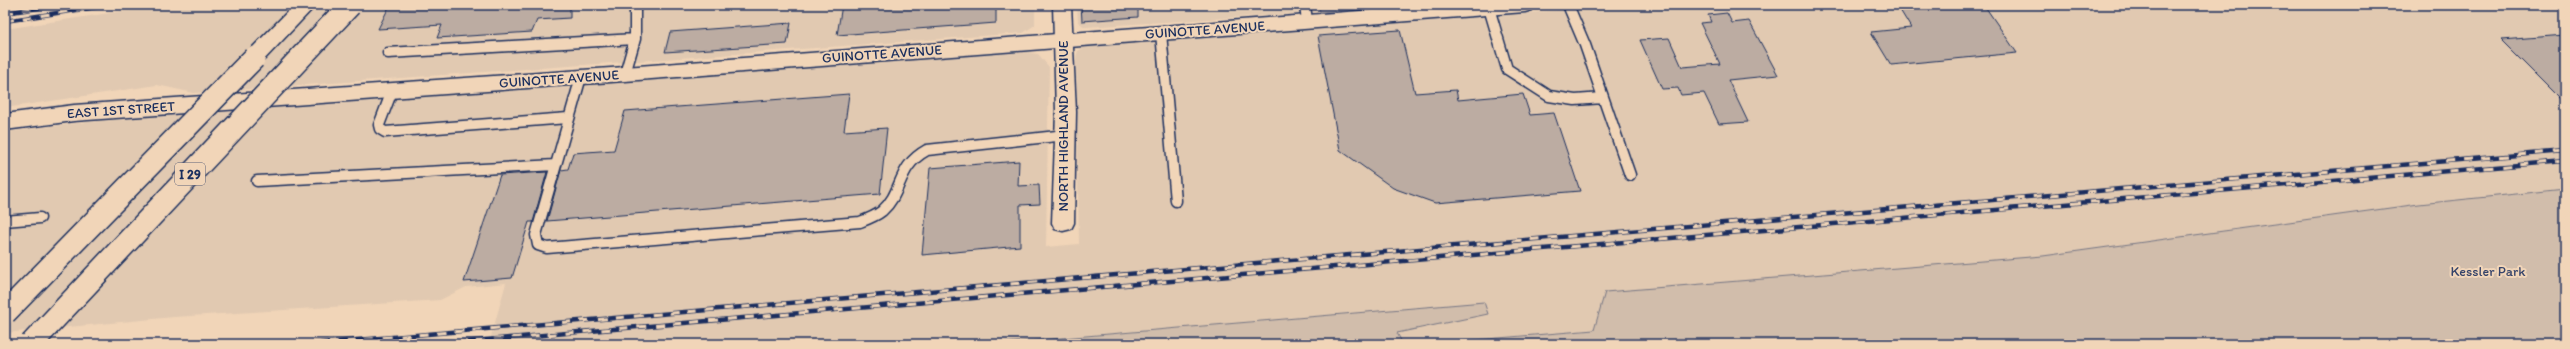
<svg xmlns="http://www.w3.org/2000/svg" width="2570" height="349" font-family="Itim,sans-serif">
	<rect width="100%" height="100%" fill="#f1d5b8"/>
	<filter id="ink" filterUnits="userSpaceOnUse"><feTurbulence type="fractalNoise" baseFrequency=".025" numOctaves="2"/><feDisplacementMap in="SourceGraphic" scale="8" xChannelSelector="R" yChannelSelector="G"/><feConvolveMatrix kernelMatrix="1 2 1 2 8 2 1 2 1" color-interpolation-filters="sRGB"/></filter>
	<g filter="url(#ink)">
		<path fill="#e1c9b1" d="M 162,5 L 1035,5 L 1035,25 L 1023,33 L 194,93 L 157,85 L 5,108 L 5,29 Z
			M 1077,5 L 1319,5 L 1320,12 L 1085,27 L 1078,22 Z
			M 1632,5 L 2565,5 L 2565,189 L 2419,204 L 2043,256 L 1594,330 L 1427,344 L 1403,344 L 1396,333 L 1488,314 L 1484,302 L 992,344 L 489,344 L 506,283 L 466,287 L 440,300 L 174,317 L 5,333 L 5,132 L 86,122 L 1026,52 L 1038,54 L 1049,67 L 1046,247 L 1079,244 L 1076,57 L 1078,51 L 1083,48 L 1093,45 Z"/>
		<path fill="#d1bdab" stroke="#767684" d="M 1319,5 L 1404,5 L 1320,12 Z
			M 2565,189 L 2565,344 L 1427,344 L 1594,330 L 1605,292 L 2043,256 L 2419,204 Z
			M 1484,302 L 1488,314 L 1397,333 L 1403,344 L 992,344 Z"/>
		<path fill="#bcaca2" stroke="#1b2f5e" d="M 390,5 L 570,5 L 570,18 L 537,20 L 532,32 L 437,38 L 442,25 L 378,29 Z
			M 842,5 L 996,5 L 996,23 L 837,35 Z
			M 1081,5 L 1138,5 L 1138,17 L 1082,21 Z
			M 1897,5 L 1984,5 L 2017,53 L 1891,65 L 1871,32 L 1911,28 Z
			M 1727,13 L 1732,23 L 1749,21 L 1778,75 L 1728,80 L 1748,122 L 1719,124 L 1704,93 L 1681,95 L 1678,88 L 1662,89 L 1640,40 L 1669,38 L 1682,67 L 1720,64 L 1700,23 L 1711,22 L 1708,15 Z
			M 791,23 L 787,44 L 665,52 L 670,32 Z
			M 1400,30 L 1415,93 L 1456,90 L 1458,100 L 1523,94 L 1530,115 L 1554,113 L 1580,191 L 1435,203 L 1393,188 L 1340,150 L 1318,36 Z
			M 2565,35 L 2565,104 L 2501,40 Z
			M 849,94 L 844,131 L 887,128 L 880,194 L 547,221 L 561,170 L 568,169 L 573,153 L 614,150 L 625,111 Z
			M 1019,161 L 1018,186 L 1039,185 L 1040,204 L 1020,205 L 1020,246 L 922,255 L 930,168 Z
			M 547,172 L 533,222 L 529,222 L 512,278 L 464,282 L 500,175 Z"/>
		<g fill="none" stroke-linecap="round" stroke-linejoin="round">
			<defs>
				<path id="lane" d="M 635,5 L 635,39
					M 1305,5 L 1307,21
					M 1568,5 L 1585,45 L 1630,175
					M 1489,8 L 1507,69 L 1549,96 L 1575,100 L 1603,98
					M 1161,33 L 1176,201
					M 388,53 L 635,39 L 625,74
					M 581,77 L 536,235 L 538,245 L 547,248 L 860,222 C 868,219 876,216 882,211 C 904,191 896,167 927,150 L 1066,135
					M 392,91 L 379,125 L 380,129 L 385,132 L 568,118
					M 257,181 L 556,165
					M 5,221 L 40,218"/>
				<path id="street" d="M 1053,5 L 1071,5 L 1076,112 L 1074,223 L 1071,229 L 1063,231 L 1055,229 L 1052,223 L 1056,112 Z"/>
				<path id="secondary" d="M 1439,5 L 1535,5 L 1532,10 L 1525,12 L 625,81 L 74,121 L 5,130 L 5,114 L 74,105 L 625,67 Z"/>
				<path id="highway" d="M 294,5 L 316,5 L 261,63 L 254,65 L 247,63 L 244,58 L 247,53 Z"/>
			</defs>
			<use href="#lane" stroke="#1b2f5e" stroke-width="13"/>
			<use href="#street" stroke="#1b2f5e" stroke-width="3"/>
			<use href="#secondary" stroke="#1b2f5e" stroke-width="3"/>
			<use href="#highway" stroke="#1b2f5e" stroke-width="3"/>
			<use href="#lane" stroke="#f1d5b8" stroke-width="10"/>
			<use href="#street" fill="#f1d5b8" fill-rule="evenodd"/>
			<use href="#secondary" fill="#f1d5b8" fill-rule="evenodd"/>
			<use href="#highway" fill="#f1d5b8" fill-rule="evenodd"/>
			<defs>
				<path id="rail" d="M 5,13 L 58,5
					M 5,21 L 109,5
					M 311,344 L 2565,151
					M 440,344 L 2565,161"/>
			</defs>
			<use href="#rail" stroke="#1b2f5e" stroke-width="4.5"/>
			<use href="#rail" stroke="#f1d5b8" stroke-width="3" stroke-dasharray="9" stroke-linecap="butt"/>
			<defs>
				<path id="highway-bridge" d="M 5,313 L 254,58
					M 31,344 L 350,5"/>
			</defs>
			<use href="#highway-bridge" stroke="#1b2f5e" stroke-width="25" stroke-linecap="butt"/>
			<use href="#highway-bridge" stroke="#f1d5b8" stroke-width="22"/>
		</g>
	</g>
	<g text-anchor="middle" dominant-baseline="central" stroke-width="4" stroke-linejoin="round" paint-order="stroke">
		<rect fill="#f1d5b8" stroke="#5b6179" stroke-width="1" x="175" y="163" width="30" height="22" rx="3"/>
		<g font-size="13" font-weight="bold" fill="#1b2f5e">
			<text x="190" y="174">I 29</text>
		</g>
		<g font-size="14" fill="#1b2f5e" stroke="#f1d5b8">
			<text transform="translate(1205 30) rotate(-4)">GUINOTTE AVENUE</text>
			<text transform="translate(882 54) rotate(-4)">GUINOTTE AVENUE</text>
			<text transform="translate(559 79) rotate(-4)">GUINOTTE AVENUE</text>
			<text transform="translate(121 110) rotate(-4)">EAST 1ST STREET</text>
			<text transform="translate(1063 126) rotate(-90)">NORTH HIGHLAND AVENUE</text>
		</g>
		<g font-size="14" fill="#36446a" stroke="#f1d5b8">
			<text x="2488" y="271">Kessler Park</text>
		</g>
	</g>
	<rect width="2570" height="349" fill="none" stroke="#f1d5b8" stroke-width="20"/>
	<rect x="10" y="10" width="2550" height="329" fill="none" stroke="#1b2f5e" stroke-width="1.5" filter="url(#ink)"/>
</svg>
